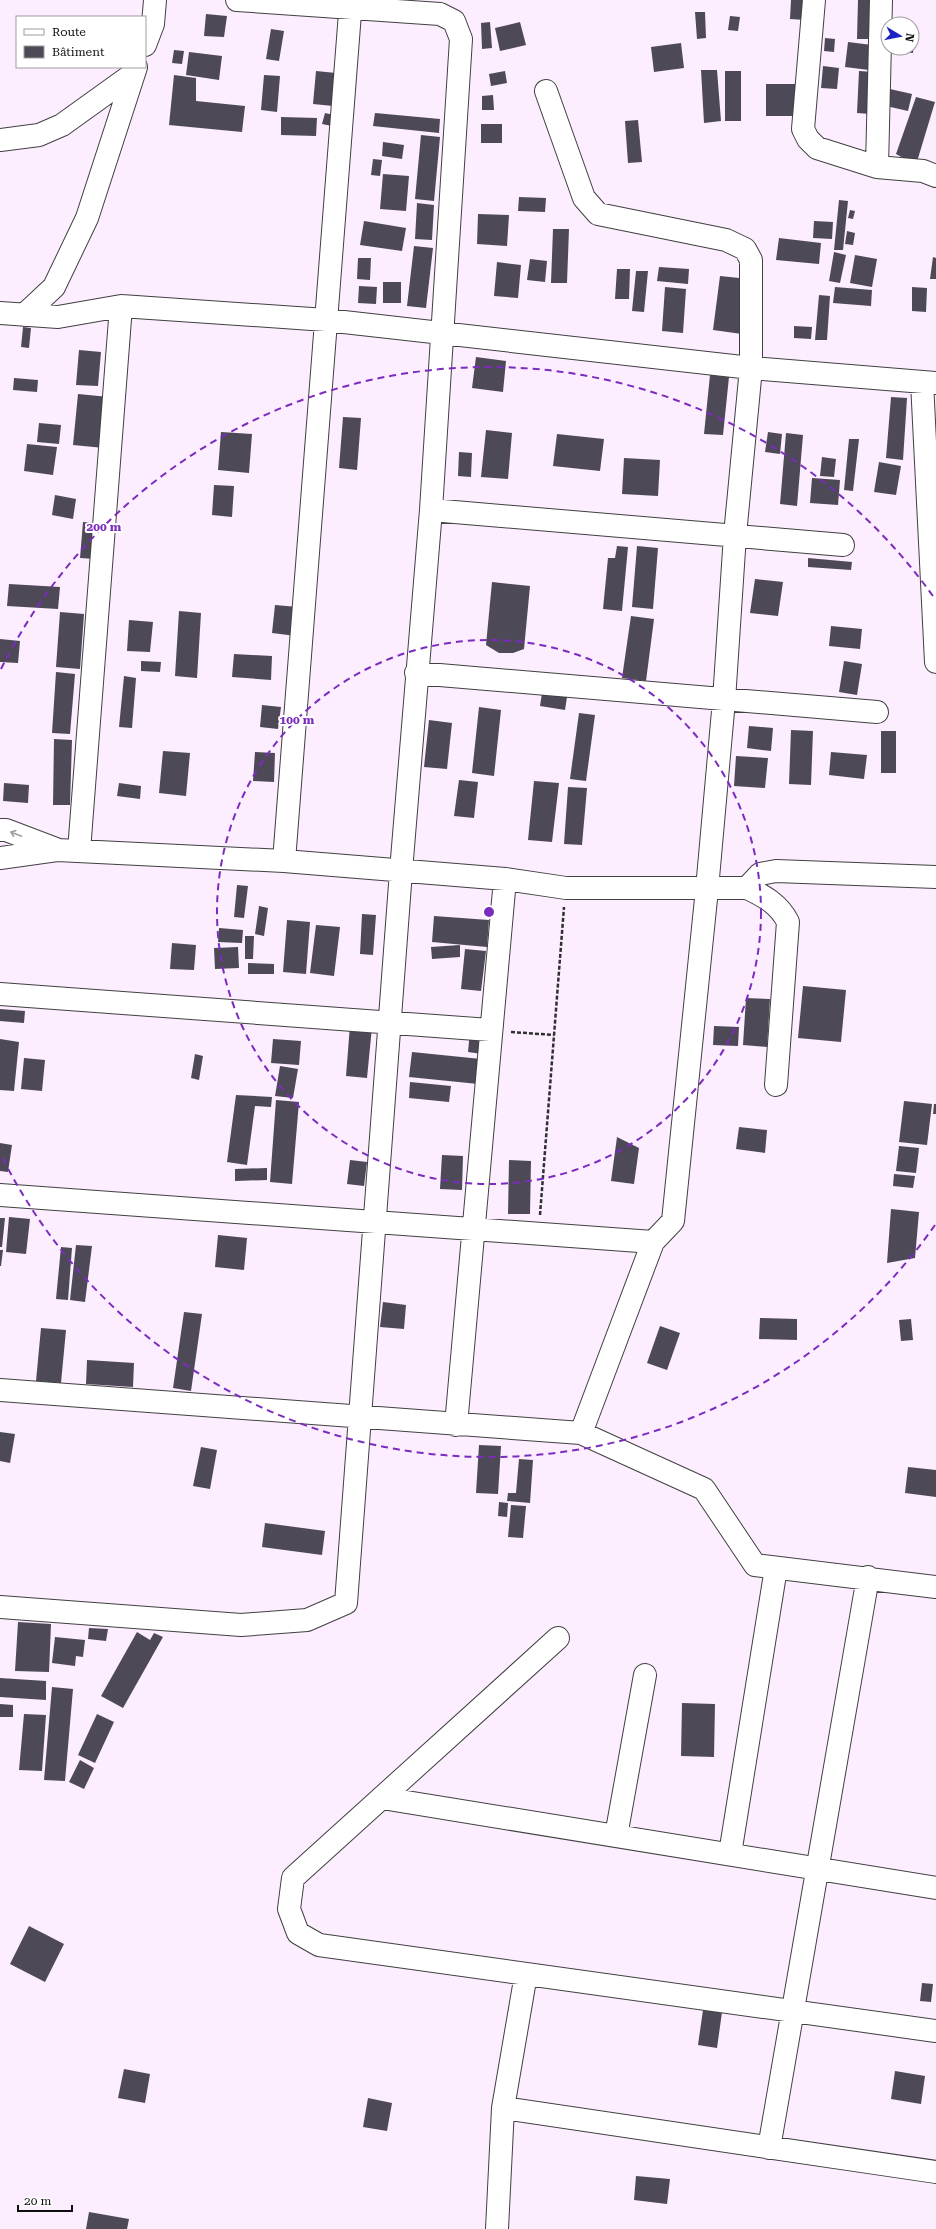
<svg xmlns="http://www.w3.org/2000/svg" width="936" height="2229" font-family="'Roboto Serif',serif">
	<rect width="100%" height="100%" fill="#fcedff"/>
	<path fill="#4e4956" d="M 791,0 L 806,0 L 805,20 L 790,19 Z
		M 858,0 L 870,0 L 869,39 L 857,39 Z
		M 695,12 L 705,12 L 706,38 L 697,39 Z
		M 206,14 L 227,16 L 224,37 L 204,36 Z
		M 730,16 L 740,17 L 738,31 L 728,30 Z
		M 490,22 L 492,48 L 482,49 L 481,23 Z
		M 520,22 L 526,45 L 500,51 L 495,28 Z
		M 912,27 L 915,28 L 913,53 L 891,51 L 891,48 L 912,48 Z
		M 271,29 L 284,31 L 279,61 L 266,59 Z
		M 825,38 L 835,39 L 834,52 L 824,51 Z
		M 848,42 L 872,45 L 869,70 L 845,67 Z
		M 681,43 L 684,68 L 654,72 L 651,47 Z
		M 174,50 L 184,51 L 182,64 L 172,63 Z
		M 189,52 L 222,56 L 219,80 L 186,75 Z
		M 823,66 L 839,68 L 837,89 L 821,88 Z
		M 701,70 L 717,70 L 721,121 L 704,123 Z
		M 316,71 L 336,73 L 333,106 L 313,104 Z
		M 505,71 L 507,83 L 491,86 L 489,74 Z
		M 725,71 L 741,71 L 741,121 L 725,121 Z
		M 859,71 L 874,72 L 871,114 L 857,113 Z
		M 174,75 L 196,78 L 196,101 L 245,106 L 242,132 L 169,125 Z
		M 264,75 L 280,76 L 277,112 L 261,110 Z
		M 766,84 L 796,84 L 795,116 L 766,116 Z
		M 890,89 L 912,94 L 908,111 L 886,106 Z
		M 493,95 L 494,110 L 482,110 L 482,96 Z
		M 916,97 L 935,102 L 916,165 L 896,154 Z
		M 325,113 L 334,115 L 332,126 L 322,124 Z
		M 375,113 L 440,119 L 439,133 L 373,126 Z
		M 281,117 L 317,118 L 316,136 L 281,135 Z
		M 638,120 L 642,162 L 628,163 L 625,121 Z
		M 481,124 L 502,124 L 502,143 L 481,143 Z
		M 421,135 L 440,137 L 434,201 L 415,199 Z
		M 383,142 L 404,145 L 402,159 L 382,156 Z
		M 373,159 L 382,160 L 380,176 L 371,175 Z
		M 383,174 L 409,176 L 406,211 L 380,209 Z
		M 519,197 L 546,198 L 545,212 L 518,211 Z
		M 839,200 L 848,201 L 843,250 L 834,250 Z
		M 417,203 L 434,205 L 432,240 L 415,239 Z
		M 850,210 L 855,211 L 853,219 L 848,218 Z
		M 478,214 L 509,215 L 507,246 L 477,244 Z
		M 364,221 L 406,228 L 402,251 L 360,245 Z
		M 814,221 L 833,222 L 832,239 L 813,238 Z
		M 553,229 L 569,229 L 567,283 L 551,283 Z
		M 847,231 L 855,233 L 853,245 L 845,244 Z
		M 779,238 L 821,243 L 819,264 L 776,260 Z
		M 414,246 L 433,248 L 426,308 L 407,306 Z
		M 834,252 L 846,255 L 840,283 L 829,281 Z
		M 855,255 L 877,259 L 872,287 L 850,283 Z
		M 933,257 L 936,258 L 936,279 L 930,279 Z
		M 358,258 L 371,258 L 370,280 L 357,279 Z
		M 530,259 L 547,261 L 545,282 L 527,280 Z
		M 497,262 L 521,265 L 518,298 L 494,296 Z
		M 659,267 L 689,269 L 688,284 L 657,281 Z
		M 617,269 L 630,269 L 629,299 L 615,299 Z
		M 636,271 L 648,271 L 644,312 L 632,311 Z
		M 720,276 L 749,279 L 742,334 L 713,330 Z
		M 383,282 L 401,282 L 401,303 L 383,303 Z
		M 359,286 L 377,287 L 376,304 L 358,303 Z
		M 665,287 L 686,289 L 683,333 L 662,331 Z
		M 835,287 L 872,290 L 871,306 L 833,303 Z
		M 912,287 L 927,288 L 926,312 L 912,311 Z
		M 819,295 L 830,296 L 827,340 L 815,340 Z
		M 794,326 L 812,327 L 811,339 L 794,338 Z
		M 23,327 L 31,328 L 29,348 L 21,347 Z
		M 79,350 L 101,352 L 98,386 L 76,385 Z
		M 476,357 L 506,361 L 503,392 L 472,388 Z
		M 710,375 L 729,377 L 723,435 L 704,434 Z
		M 14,378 L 38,380 L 37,392 L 13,390 Z
		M 78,394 L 109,397 L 104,448 L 73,445 Z
		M 891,397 L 907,398 L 903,460 L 886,458 Z
		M 343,417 L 361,418 L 357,470 L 339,468 Z
		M 39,423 L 61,425 L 59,444 L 37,442 Z
		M 486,430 L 512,433 L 508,479 L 481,477 Z
		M 221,432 L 252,434 L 249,473 L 218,470 Z
		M 768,432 L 782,434 L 780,454 L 765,452 Z
		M 786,433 L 803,435 L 797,506 L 780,504 Z
		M 557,434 L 604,439 L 600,471 L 553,466 Z
		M 849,439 L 859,439 L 853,491 L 844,490 Z
		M 27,444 L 57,447 L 53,475 L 24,471 Z
		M 459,452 L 472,453 L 471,477 L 458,476 Z
		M 822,457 L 836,459 L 834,477 L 820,476 Z
		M 624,458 L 660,460 L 658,496 L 622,494 Z
		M 879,462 L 901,466 L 896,495 L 874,492 Z
		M 812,478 L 840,480 L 838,505 L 810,503 Z
		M 214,485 L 234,486 L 232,517 L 212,515 Z
		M 55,495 L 76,499 L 73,519 L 52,515 Z
		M 83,522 L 98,523 L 95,559 L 80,558 Z
		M 617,546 L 628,547 L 622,611 L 603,609 L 608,558 L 615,558 Z
		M 637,546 L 658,548 L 653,609 L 632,607 Z
		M 808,558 L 852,562 L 851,570 L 808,567 Z
		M 755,579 L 783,582 L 778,616 L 750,613 Z
		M 492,582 L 530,586 L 524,649 L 513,653 L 499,653 L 486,645 Z
		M 9,584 L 60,587 L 58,609 L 7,606 Z
		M 275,605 L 298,607 L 296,636 L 272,633 Z
		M 179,611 L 201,613 L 197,678 L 175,676 Z
		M 60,612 L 84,614 L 80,669 L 56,667 Z
		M 631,616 L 654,619 L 646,681 L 622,678 Z
		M 129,620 L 153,622 L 150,652 L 127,651 Z
		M 831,626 L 862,629 L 860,649 L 829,646 Z
		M 0,639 L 20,641 L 18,663 L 0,662 Z
		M 234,654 L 272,656 L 271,680 L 232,677 Z
		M 141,661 L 161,662 L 160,672 L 141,671 Z
		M 844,661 L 862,664 L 857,695 L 839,692 Z
		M 56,672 L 75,674 L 70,734 L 52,733 Z
		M 124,676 L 136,678 L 132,728 L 119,727 Z
		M 542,693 L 567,697 L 565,710 L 540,706 Z
		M 262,705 L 281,707 L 278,729 L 260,727 Z
		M 479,707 L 501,710 L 494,776 L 472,773 Z
		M 579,713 L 595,715 L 586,781 L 570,779 Z
		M 429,720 L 452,723 L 447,769 L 424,767 Z
		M 749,726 L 773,728 L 771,751 L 747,748 Z
		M 791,730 L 813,731 L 811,785 L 789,784 Z
		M 881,731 L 896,731 L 896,773 L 881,773 Z
		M 54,739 L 72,740 L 70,805 L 53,805 Z
		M 163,751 L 190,753 L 186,796 L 159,793 Z
		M 255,752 L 275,753 L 274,782 L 253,781 Z
		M 831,752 L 867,755 L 864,779 L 829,775 Z
		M 736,756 L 768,758 L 765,788 L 734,786 Z
		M 459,780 L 478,782 L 474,818 L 454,816 Z
		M 534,781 L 559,783 L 552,842 L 528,840 Z
		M 4,783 L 29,785 L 28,803 L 3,801 Z
		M 119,783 L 141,786 L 140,799 L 117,796 Z
		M 568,787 L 587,788 L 582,845 L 564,844 Z
		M 237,885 L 248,886 L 244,918 L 234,917 Z
		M 259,906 L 268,908 L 264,936 L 255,934 Z
		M 362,914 L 376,915 L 373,955 L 360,954 Z
		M 434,916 L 489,920 L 487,947 L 432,942 Z
		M 287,920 L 310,922 L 306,974 L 283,972 Z
		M 316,925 L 340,927 L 334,976 L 310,973 Z
		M 219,928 L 243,930 L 242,943 L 218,942 Z
		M 245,936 L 254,936 L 253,959 L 245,959 Z
		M 172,943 L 196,945 L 194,970 L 170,969 Z
		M 460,945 L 460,957 L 432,959 L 431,947 Z
		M 238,947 L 239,968 L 215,969 L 214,948 Z
		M 465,949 L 486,951 L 481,991 L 461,989 Z
		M 248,963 L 274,964 L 274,974 L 248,974 Z
		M 803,986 L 846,990 L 841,1042 L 798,1038 Z
		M 746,998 L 770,999 L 767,1047 L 743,1045 Z
		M 0,1009 L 25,1011 L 24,1023 L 0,1021 Z
		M 350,1025 L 372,1027 L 367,1078 L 346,1076 Z
		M 714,1026 L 739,1027 L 738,1046 L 713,1045 Z
		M 470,1031 L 485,1033 L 482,1054 L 468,1052 Z
		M 0,1039 L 19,1042 L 14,1091 L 0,1090 Z
		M 273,1039 L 301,1041 L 299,1065 L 271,1063 Z
		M 412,1052 L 481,1059 L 478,1084 L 409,1077 Z
		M 195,1054 L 203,1056 L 199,1080 L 191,1078 Z
		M 24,1058 L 45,1060 L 42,1091 L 21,1089 Z
		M 280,1066 L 298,1069 L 293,1098 L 275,1096 Z
		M 410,1082 L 451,1086 L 449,1102 L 409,1098 Z
		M 236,1095 L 272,1097 L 271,1107 L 255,1106 L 247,1165 L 227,1162 Z
		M 276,1100 L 299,1102 L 292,1184 L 270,1182 Z
		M 904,1101 L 932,1104 L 927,1145 L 899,1142 Z
		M 934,1104 L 936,1104 L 936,1114 L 933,1114 Z
		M 739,1127 L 767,1130 L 765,1153 L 736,1149 Z
		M 617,1137 L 639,1148 L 634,1184 L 611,1181 Z
		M 0,1143 L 12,1145 L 8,1172 L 0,1171 Z
		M 899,1146 L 919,1148 L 916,1173 L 896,1171 Z
		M 442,1155 L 463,1156 L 462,1190 L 440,1189 Z
		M 350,1160 L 367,1162 L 364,1186 L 347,1184 Z
		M 509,1160 L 531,1161 L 530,1214 L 508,1214 Z
		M 267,1168 L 267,1180 L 235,1181 L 235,1169 Z
		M 894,1174 L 915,1176 L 913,1188 L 893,1186 Z
		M 891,1209 L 919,1212 L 915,1258 L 887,1263 Z
		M 9,1217 L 30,1219 L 26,1254 L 6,1252 Z
		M 0,1218 L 5,1218 L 2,1247 L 0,1247 Z
		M 218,1235 L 247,1238 L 244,1270 L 215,1267 Z
		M 76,1245 L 92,1246 L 85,1302 L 70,1300 Z
		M 61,1247 L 72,1248 L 68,1300 L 56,1299 Z
		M 0,1250 L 3,1250 L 1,1266 L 0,1266 Z
		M 383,1302 L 406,1305 L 404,1329 L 380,1327 Z
		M 184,1312 L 202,1314 L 191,1391 L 173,1388 Z
		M 760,1318 L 797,1319 L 797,1340 L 759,1339 Z
		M 911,1319 L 913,1340 L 901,1341 L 899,1320 Z
		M 660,1326 L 680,1333 L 667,1370 L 647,1363 Z
		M 41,1328 L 66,1330 L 61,1383 L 36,1381 Z
		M 87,1360 L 134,1363 L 133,1387 L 86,1384 Z
		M 0,1432 L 15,1434 L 10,1463 L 0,1461 Z
		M 479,1445 L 501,1446 L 498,1494 L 476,1493 Z
		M 201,1447 L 217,1450 L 210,1489 L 193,1486 Z
		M 519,1459 L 533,1460 L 530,1503 L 507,1501 L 508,1493 L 516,1493 Z
		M 908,1467 L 936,1470 L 936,1497 L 905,1493 Z
		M 499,1502 L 508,1503 L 507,1517 L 498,1516 Z
		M 511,1505 L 526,1506 L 523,1538 L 508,1537 Z
		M 265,1523 L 325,1531 L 322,1555 L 262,1547 Z
		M 18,1622 L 51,1624 L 49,1672 L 15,1671 Z
		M 89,1628 L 108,1629 L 106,1641 L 88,1639 Z
		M 137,1632 L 150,1640 L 154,1633 L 163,1637 L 123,1708 L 101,1696 Z
		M 55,1637 L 85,1640 L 83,1657 L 76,1656 L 75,1666 L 52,1663 Z
		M 0,1678 L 46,1681 L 46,1700 L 0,1697 Z
		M 52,1687 L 73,1689 L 65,1781 L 44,1780 Z
		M 682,1703 L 715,1704 L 714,1757 L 681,1756 Z
		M 0,1704 L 13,1705 L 13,1717 L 0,1717 Z
		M 24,1714 L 46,1715 L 42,1771 L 19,1770 Z
		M 97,1714 L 114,1722 L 95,1763 L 78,1755 Z
		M 80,1760 L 94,1768 L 84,1789 L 69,1782 Z
		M 29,1926 L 64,1944 L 45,1982 L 10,1964 Z
		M 922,1983 L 933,1984 L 931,2002 L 920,2001 Z
		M 704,2003 L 723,2005 L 717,2048 L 698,2045 Z
		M 124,2069 L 150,2074 L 145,2103 L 118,2098 Z
		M 895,2071 L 925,2076 L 921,2104 L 891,2099 Z
		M 368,2098 L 392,2103 L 387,2131 L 363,2127 Z
		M 636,2176 L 670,2179 L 667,2204 L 634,2200 Z
		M 89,2212 L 129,2219 L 127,2229 L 86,2229 Z"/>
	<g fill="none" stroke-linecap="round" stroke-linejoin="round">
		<defs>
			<path id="minor" d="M 814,0 L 803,129 L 808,139 L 817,148 L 877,167 L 923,171 L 936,176
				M 145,45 L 153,24 L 155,0
				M 546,91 L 584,198 L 598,214 L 726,240 L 745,249 L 751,260 L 751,368 L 735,535 L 724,700 L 707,889 L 673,1221 L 653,1242 L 581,1433
				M 0,140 L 39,135 L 62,125 L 133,74
				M 877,167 L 881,0
				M 0,313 L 58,317 L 121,306 L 326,320 L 751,368 L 936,383
				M 24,315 L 54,287 L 87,218 L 136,67
				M 922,382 L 936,662
				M 431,510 L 843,545
				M 416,673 L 877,712
				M 0,830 L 6,830 L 56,849
				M 79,851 L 121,306
				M 0,858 L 57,850 L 284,861 L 505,879 L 566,888 L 747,888 C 764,896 779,904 788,922 L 776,1085
				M 284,861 L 351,0
				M 747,888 L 760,874 L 776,871 L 936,877
				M 0,994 L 490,1030
				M 0,1195 L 653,1242
				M 0,1390 L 581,1433 L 704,1489 L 755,1565 L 936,1587
				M 456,1425 L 505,879
				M 0,1607 L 241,1625 L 307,1620 L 346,1603 L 401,871 L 431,510 L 461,39 L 454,21 L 440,14 L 237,0
				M 558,1638 L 293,1878 L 289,1909 L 298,1933 L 319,1945 L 936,2031
				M 382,1798 L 936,1888
				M 616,1836 L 645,1675
				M 730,1854 L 776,1568
				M 503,2108 L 936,2172
				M 769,2148 L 868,1577
				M 497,2229 L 503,2108 L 526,1974"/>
		</defs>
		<use href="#minor" stroke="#404040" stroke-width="24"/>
		<path stroke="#2f2f2f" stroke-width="2.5" stroke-dasharray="4 2" stroke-linecap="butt" d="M 511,1032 L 554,1035
			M 540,1215 L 564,907"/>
		<use href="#minor" stroke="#fff" stroke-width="22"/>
	</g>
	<defs><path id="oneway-shaft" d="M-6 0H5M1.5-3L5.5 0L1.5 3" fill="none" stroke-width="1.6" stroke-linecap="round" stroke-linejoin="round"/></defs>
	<use stroke="#9e9e9e" href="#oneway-shaft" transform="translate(16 834) rotate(-159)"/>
	<g fill="none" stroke="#7b2cbf" stroke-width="2" stroke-dasharray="7 5">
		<circle cx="489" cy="912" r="272"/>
		<path d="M935 1225A545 545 0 0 1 1 1155M1 669A545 545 0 0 1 935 599"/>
	</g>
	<circle cx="489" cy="912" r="6" fill="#7b2cbf" stroke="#fff" stroke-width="2"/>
	<g font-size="12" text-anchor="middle" font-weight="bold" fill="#7b2cbf" stroke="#fff" stroke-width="4" stroke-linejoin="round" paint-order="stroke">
		<text x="104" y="531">200 m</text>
		<text x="297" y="724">100 m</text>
	</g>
	<rect x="16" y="16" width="130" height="52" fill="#ffffff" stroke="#9e9e9e"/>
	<rect x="24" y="29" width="20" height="6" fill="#ffffff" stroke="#9e9e9e"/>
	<text x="52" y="36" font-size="12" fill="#0d0d0d">Route</text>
	<rect x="24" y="46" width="20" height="12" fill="#4e4956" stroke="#9e9e9e"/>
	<text x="52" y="56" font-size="12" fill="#0d0d0d">Bâtiment</text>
	<g transform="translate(900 36) rotate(100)"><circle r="19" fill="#ffffff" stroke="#9e9e9e"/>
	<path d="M0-3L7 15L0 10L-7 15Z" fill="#1d22c5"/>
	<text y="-6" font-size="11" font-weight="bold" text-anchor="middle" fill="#0d0d0d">N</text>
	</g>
	<path d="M18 2205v6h54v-6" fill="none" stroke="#0d0d0d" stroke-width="2"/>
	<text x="24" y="2205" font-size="12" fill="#0d0d0d" stroke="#ffffff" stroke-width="3" paint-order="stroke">20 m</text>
</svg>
